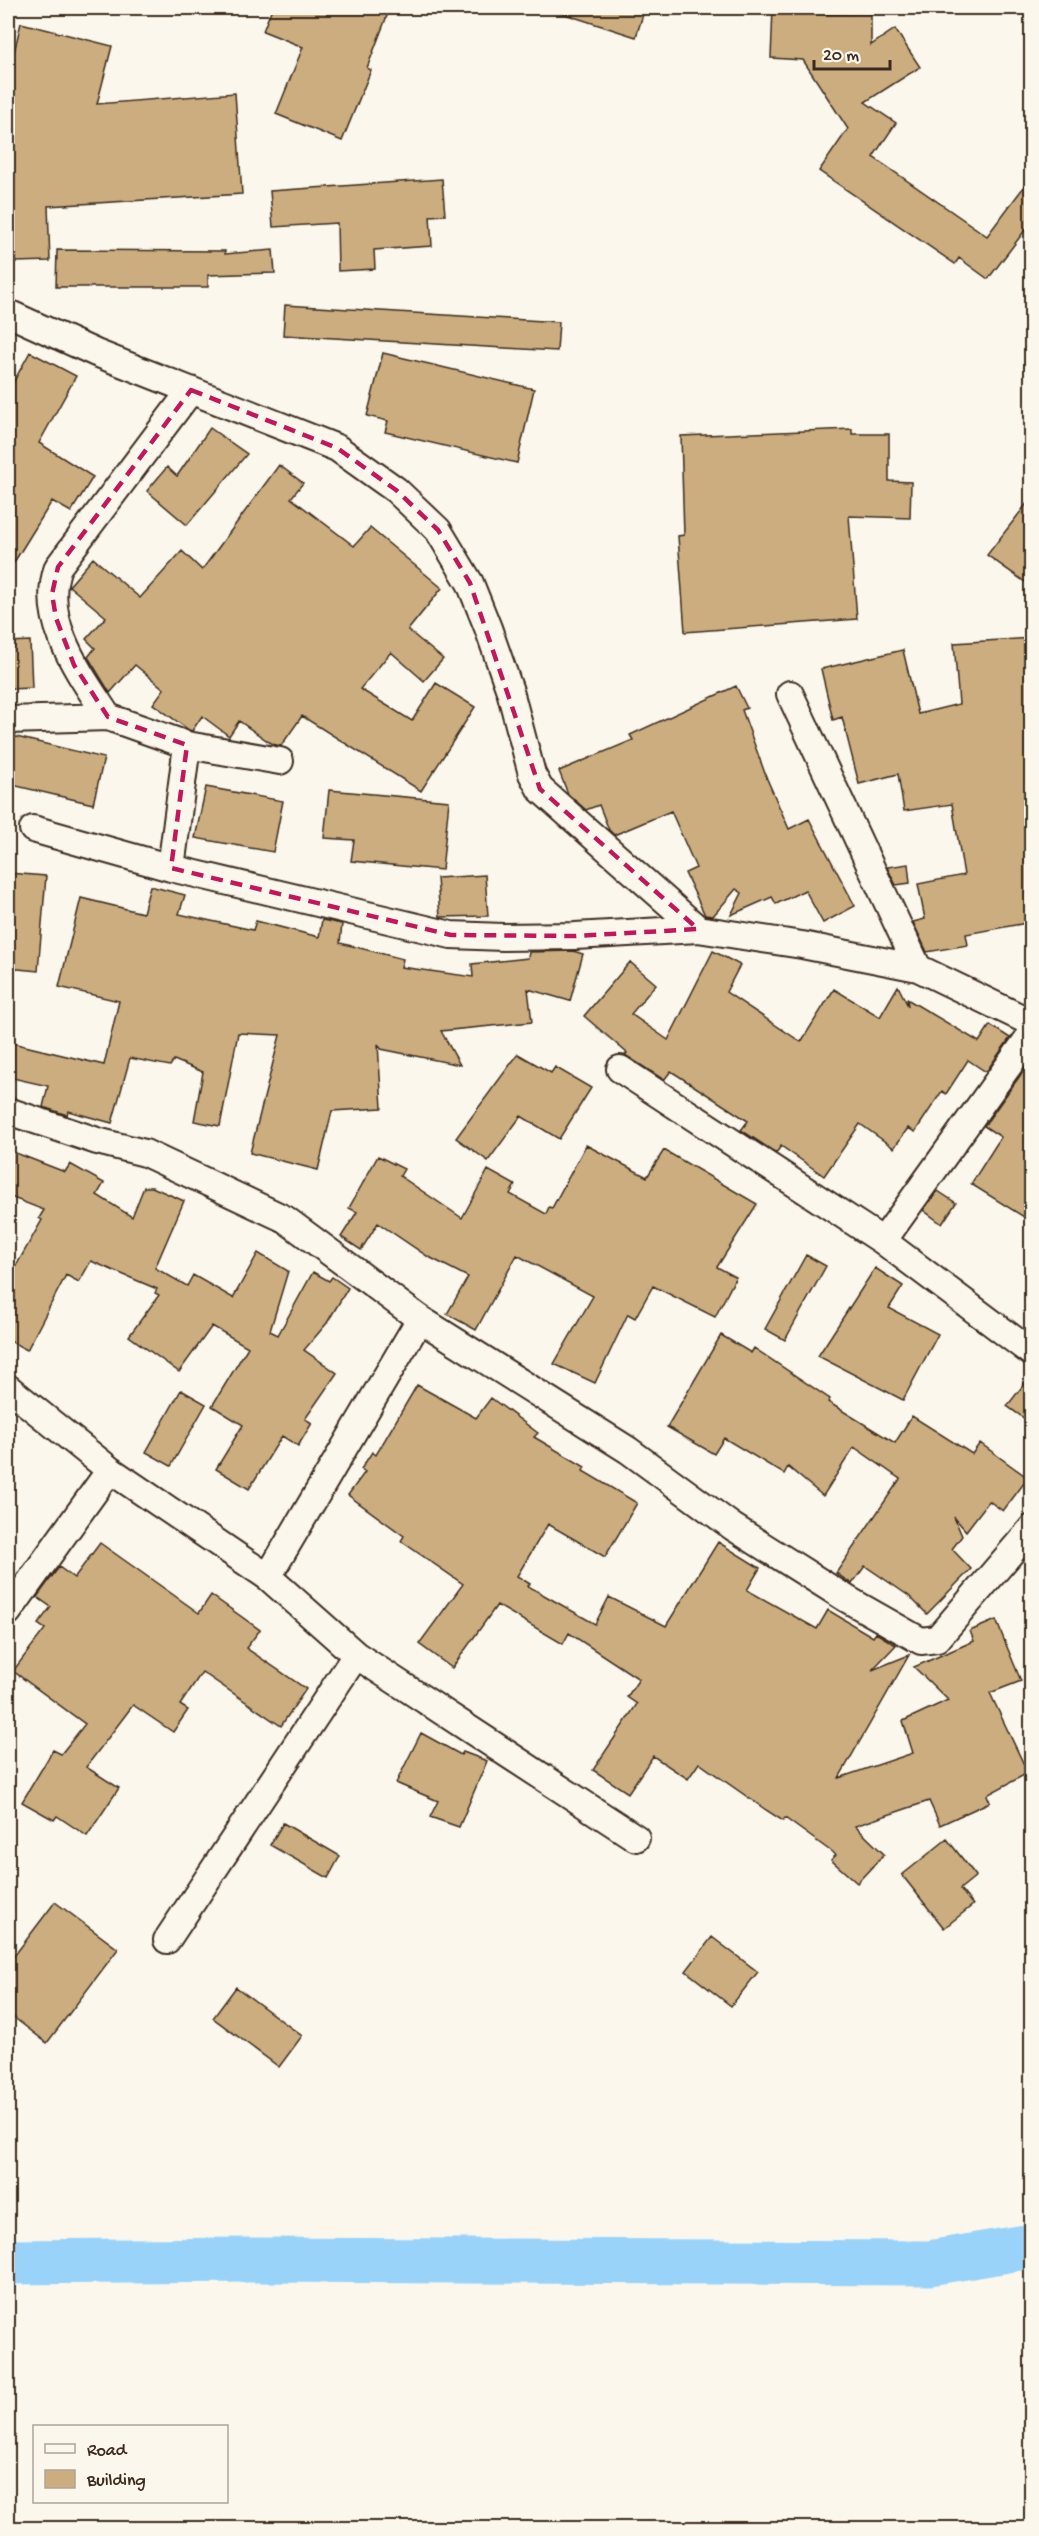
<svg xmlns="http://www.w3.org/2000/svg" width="1039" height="2536" font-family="'Gochi Hand',sans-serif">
	<rect width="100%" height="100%" fill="#fbf7ec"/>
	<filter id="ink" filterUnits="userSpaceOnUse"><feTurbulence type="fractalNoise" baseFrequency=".0167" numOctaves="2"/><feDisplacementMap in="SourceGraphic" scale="12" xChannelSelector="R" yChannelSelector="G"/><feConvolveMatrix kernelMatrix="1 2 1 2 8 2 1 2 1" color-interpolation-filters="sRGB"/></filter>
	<g filter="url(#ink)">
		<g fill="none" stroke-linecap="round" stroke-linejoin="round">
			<path stroke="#9ad3fa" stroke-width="45" d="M 8,2262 L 250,2260 L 929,2263 L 1032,2246"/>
		</g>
		<path fill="#cbad7f" stroke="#3b2a1e" stroke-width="1.5" d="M 272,8 L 390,8 L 367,68 L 371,70 L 342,141 L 276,114 L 303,47 L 263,31 Z
			M 558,8 L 645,8 L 636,37 L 558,12 Z
			M 773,8 L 817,8 L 817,14 L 871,13 L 871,45 L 895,29 L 920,67 L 865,102 L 896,123 L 873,157 L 987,236 L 1032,176 L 1032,221 L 988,279 L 959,258 L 955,264 L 819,171 L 848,129 L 803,60 L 771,58 Z
			M 21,23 L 112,46 L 97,104 L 235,93 L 242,194 L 48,206 L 50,261 L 15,262 L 8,77 Z
			M 442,179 L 445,215 L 430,216 L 432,246 L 374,250 L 375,269 L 338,271 L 337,223 L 273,227 L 270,191 Z
			M 57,250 L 225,251 L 225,254 L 273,250 L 275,273 L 208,275 L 208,287 L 56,287 Z
			M 285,305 L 559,322 L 557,351 L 283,335 Z
			M 30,352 L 76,376 L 39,443 L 93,477 L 71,512 L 52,501 L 8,572 L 8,392 Z
			M 383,353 L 534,389 L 517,463 L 385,432 L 388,421 L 367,416 Z
			M 210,428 L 247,454 L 187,525 L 147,491 L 167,467 L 177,476 Z
			M 852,429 L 852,434 L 889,434 L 889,481 L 911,482 L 910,518 L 849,516 L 857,619 L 685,632 L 678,536 L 684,535 L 681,436 Z
			M 279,465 L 303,483 L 291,498 L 354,546 L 370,528 L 442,588 L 408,630 L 443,659 L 424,681 L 391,652 L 360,689 L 412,721 L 436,683 L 475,707 L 421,791 L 302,716 L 281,746 L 272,744 L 239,721 L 229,736 L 202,716 L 192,731 L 189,730 L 153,704 L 164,689 L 135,665 L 110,693 L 88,657 L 95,648 L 86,639 L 106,617 L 69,586 L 93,558 L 140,598 L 182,551 L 202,570 Z
			M 1032,497 L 1032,587 L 987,555 Z
			M 1032,638 L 1032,922 L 966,934 L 968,945 L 927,952 L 913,922 L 925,919 L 918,884 L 964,875 L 952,804 L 904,811 L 898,774 L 859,784 L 842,717 L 833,720 L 821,669 L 903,650 L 918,714 L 959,704 L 954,643 Z
			M 30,641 L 32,688 L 8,689 L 8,642 Z
			M 736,686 L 747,708 L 742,710 L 767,779 L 789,829 L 809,819 L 855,906 L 823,923 L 805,890 L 776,904 L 772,897 L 731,915 L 742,893 L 736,889 L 713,916 L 705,915 L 685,873 L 696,868 L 671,811 L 614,835 L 609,830 L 599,805 L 586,810 L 568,794 L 559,771 L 633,740 L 630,735 Z
			M 8,735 L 104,758 L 93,804 L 8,784 Z
			M 206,787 L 283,801 L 273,852 L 195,838 Z
			M 329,790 L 449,801 L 442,870 L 351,861 L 354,840 L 324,838 Z
			M 908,864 L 910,883 L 896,885 L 887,867 Z
			M 8,873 L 46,876 L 38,971 L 8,968 Z
			M 485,875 L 488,916 L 440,917 L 437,878 Z
			M 150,886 L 185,895 L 179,914 L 253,930 L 256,921 L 319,937 L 322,920 L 342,924 L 340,943 L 403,959 L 401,967 L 473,977 L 472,964 L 528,958 L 529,952 L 573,951 L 583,954 L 570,1001 L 528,989 L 532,1022 L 441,1031 L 460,1065 L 381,1049 L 378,1044 L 382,1108 L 332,1111 L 318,1170 L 250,1153 L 280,1035 L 238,1033 L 220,1126 L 194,1121 L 203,1072 L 174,1060 L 170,1066 L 130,1058 L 112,1123 L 68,1111 L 67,1115 L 43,1107 L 48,1086 L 8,1077 L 8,1042 L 104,1065 L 119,1001 L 59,987 L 81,898 L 143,913 Z
			M 713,951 L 740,965 L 726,992 L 801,1042 L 834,989 L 880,1017 L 898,986 L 908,1006 L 907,999 L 979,1042 L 990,1025 L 1010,1038 L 986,1072 L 968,1060 L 946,1094 L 942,1091 L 915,1132 L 908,1128 L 894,1148 L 860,1124 L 824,1176 L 781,1146 L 776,1153 L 741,1130 L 748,1121 L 671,1071 L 664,1080 L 625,1055 L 627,1053 L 584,1016 L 630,962 L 656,984 L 631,1014 L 668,1040 Z
			M 518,1054 L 551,1073 L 555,1067 L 591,1088 L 559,1139 L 521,1116 L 488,1161 L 456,1138 Z
			M 1032,1059 L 1032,1222 L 971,1184 L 1001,1137 L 984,1126 Z
			M 586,1145 L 647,1177 L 664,1150 L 757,1204 L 717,1267 L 736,1277 L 715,1317 L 653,1286 L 635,1318 L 628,1314 L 595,1383 L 554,1364 L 593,1296 L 517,1255 L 476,1330 L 447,1314 L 468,1277 L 427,1256 L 378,1223 L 361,1250 L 341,1237 L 357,1212 L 349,1208 L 378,1156 L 404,1169 L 400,1176 L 462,1218 L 488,1170 L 515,1185 L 510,1194 L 546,1214 L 549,1207 L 552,1208 Z
			M 8,1150 L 65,1172 L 70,1164 L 104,1183 L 97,1195 L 132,1217 L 144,1187 L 152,1187 L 184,1201 L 155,1268 L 187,1286 L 193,1275 L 233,1298 L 258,1253 L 288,1271 L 270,1331 L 278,1335 L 313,1272 L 329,1281 L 332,1277 L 348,1288 L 327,1323 L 304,1350 L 337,1373 L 305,1419 L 312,1423 L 298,1446 L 282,1436 L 249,1489 L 216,1469 L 243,1425 L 212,1406 L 248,1347 L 212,1326 L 179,1372 L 129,1336 L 159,1295 L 155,1293 L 157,1289 L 91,1261 L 79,1282 L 66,1275 L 27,1350 L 8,1340 L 8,1280 L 42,1220 L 39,1218 L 44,1210 L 8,1196 Z
			M 938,1191 L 956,1203 L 942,1224 L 923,1210 Z
			M 806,1255 L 826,1266 L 785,1340 L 765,1329 Z
			M 875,1268 L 903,1286 L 889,1308 L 938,1334 L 903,1400 L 818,1356 Z
			M 721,1335 L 751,1353 L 754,1348 L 830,1399 L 828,1402 L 895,1443 L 912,1416 L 972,1454 L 980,1443 L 1028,1478 L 1003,1511 L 989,1501 L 966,1531 L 954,1517 L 962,1536 L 952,1549 L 971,1569 L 927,1614 L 909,1596 L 865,1566 L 852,1584 L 836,1573 L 900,1479 L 854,1447 L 823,1496 L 788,1467 L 784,1474 L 724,1438 L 714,1454 L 667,1427 Z
			M 1032,1374 L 1032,1424 L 1007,1406 Z
			M 417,1385 L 476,1418 L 491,1398 L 538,1433 L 534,1437 L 585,1467 L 583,1471 L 637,1503 L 605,1557 L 548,1524 L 517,1576 L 530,1584 L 528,1586 L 595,1624 L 609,1597 L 666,1626 L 718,1542 L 760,1568 L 747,1590 L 817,1629 L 828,1610 L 873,1637 L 876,1633 L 896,1645 L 872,1670 L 909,1655 L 839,1778 L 913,1753 L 903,1721 L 948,1700 L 914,1667 L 974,1641 L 970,1631 L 996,1620 L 1021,1681 L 990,1693 L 1028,1773 L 987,1795 L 990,1802 L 940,1825 L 929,1801 L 855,1826 L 884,1854 L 857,1883 L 831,1860 L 836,1855 L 785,1818 L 783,1821 L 766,1810 L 699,1763 L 688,1779 L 653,1756 L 628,1793 L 593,1770 L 637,1704 L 627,1697 L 639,1679 L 569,1633 L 563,1644 L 497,1605 L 452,1668 L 419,1644 L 463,1584 L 401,1541 L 404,1536 L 348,1495 L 365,1472 L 361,1469 L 372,1452 L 376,1455 Z
			M 181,1390 L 206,1404 L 171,1466 L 146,1452 Z
			M 100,1543 L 199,1613 L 211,1595 L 260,1630 L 246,1648 L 306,1689 L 281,1726 L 202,1672 L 180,1705 L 188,1710 L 173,1732 L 133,1705 L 86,1767 L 119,1788 L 87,1836 L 57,1816 L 54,1820 L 22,1802 L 53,1750 L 61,1754 L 85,1724 L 13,1671 L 45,1629 L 38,1624 L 51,1607 L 37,1597 L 59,1567 L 74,1578 Z
			M 421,1733 L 461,1755 L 463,1752 L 487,1761 L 459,1827 L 430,1817 L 438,1801 L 396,1783 Z
			M 283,1823 L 340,1856 L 328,1878 L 270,1845 Z
			M 947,1839 L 976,1876 L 960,1889 L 973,1905 L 944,1928 L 902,1875 Z
			M 55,1902 L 118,1949 L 47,2043 L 8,2013 L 8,1964 Z
			M 712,1937 L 758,1972 L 731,2006 L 686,1971 Z
			M 236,1987 L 302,2036 L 279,2067 L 213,2018 Z"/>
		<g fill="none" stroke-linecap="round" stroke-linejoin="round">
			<defs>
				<path id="street" d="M 8,313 L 96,353 L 337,448 L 396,490 L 438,530 L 470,583 L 488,628 L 510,691 L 532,774 L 540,789 L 698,929
					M 790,694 L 918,968
					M 108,717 C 80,674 39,620 58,567 L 191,390
					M 8,720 L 108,717 L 187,745 L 280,761
					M 33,829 L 171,868 L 451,935 L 503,937 L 575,936 L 698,929 L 802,945 L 918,968 L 1032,1023
					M 171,868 L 187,745
					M 620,1069 L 883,1241 L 1032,1353
					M 8,1111 L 97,1141 L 145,1153 L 285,1219 L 420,1319 L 628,1450 L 733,1527 L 847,1599 L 921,1641 L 937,1639 L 1032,1528
					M 883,1241 L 1032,1033
					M 8,1388 L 110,1470 L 268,1577 L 356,1655 L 636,1838
					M 268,1577 L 420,1319
					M 8,1612 L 110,1470
					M 167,1940 L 356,1655"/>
			</defs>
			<use href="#street" stroke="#3b2a1e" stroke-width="30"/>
			<use href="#street" stroke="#fbf7ec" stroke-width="26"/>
		</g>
	</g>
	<path fill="none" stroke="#c2185b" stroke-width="4.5" stroke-dasharray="12 8" stroke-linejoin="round" d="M 191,390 L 337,448 L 396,490 L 438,530 L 470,583 L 540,789 L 698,929 L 575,936 L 451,935 L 171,868 L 187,745 L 108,717 L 74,665 L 56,618 L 52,594 L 58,567 Z"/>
	<rect width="1039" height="2536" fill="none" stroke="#fbf7ec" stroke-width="30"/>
	<rect x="15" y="15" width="1009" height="2506" fill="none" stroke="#3b2a1e" stroke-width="2" filter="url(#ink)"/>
	<rect x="33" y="2425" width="195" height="78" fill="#fbf7ec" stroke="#aea59a" stroke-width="1.5"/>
	<rect x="45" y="2444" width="30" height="9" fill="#fbf7ec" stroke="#aea59a" stroke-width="1.5"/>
	<text x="87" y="2455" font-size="18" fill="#3b2a1e">Road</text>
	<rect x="45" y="2470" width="30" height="18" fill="#cbad7f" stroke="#aea59a" stroke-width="1.5"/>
	<text x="87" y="2485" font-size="18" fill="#3b2a1e">Building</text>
	<path d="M814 60v9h76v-9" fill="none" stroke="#3b2a1e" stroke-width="3"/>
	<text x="823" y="60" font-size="18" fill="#3b2a1e" stroke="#fbf7ec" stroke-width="4.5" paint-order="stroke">20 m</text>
</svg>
